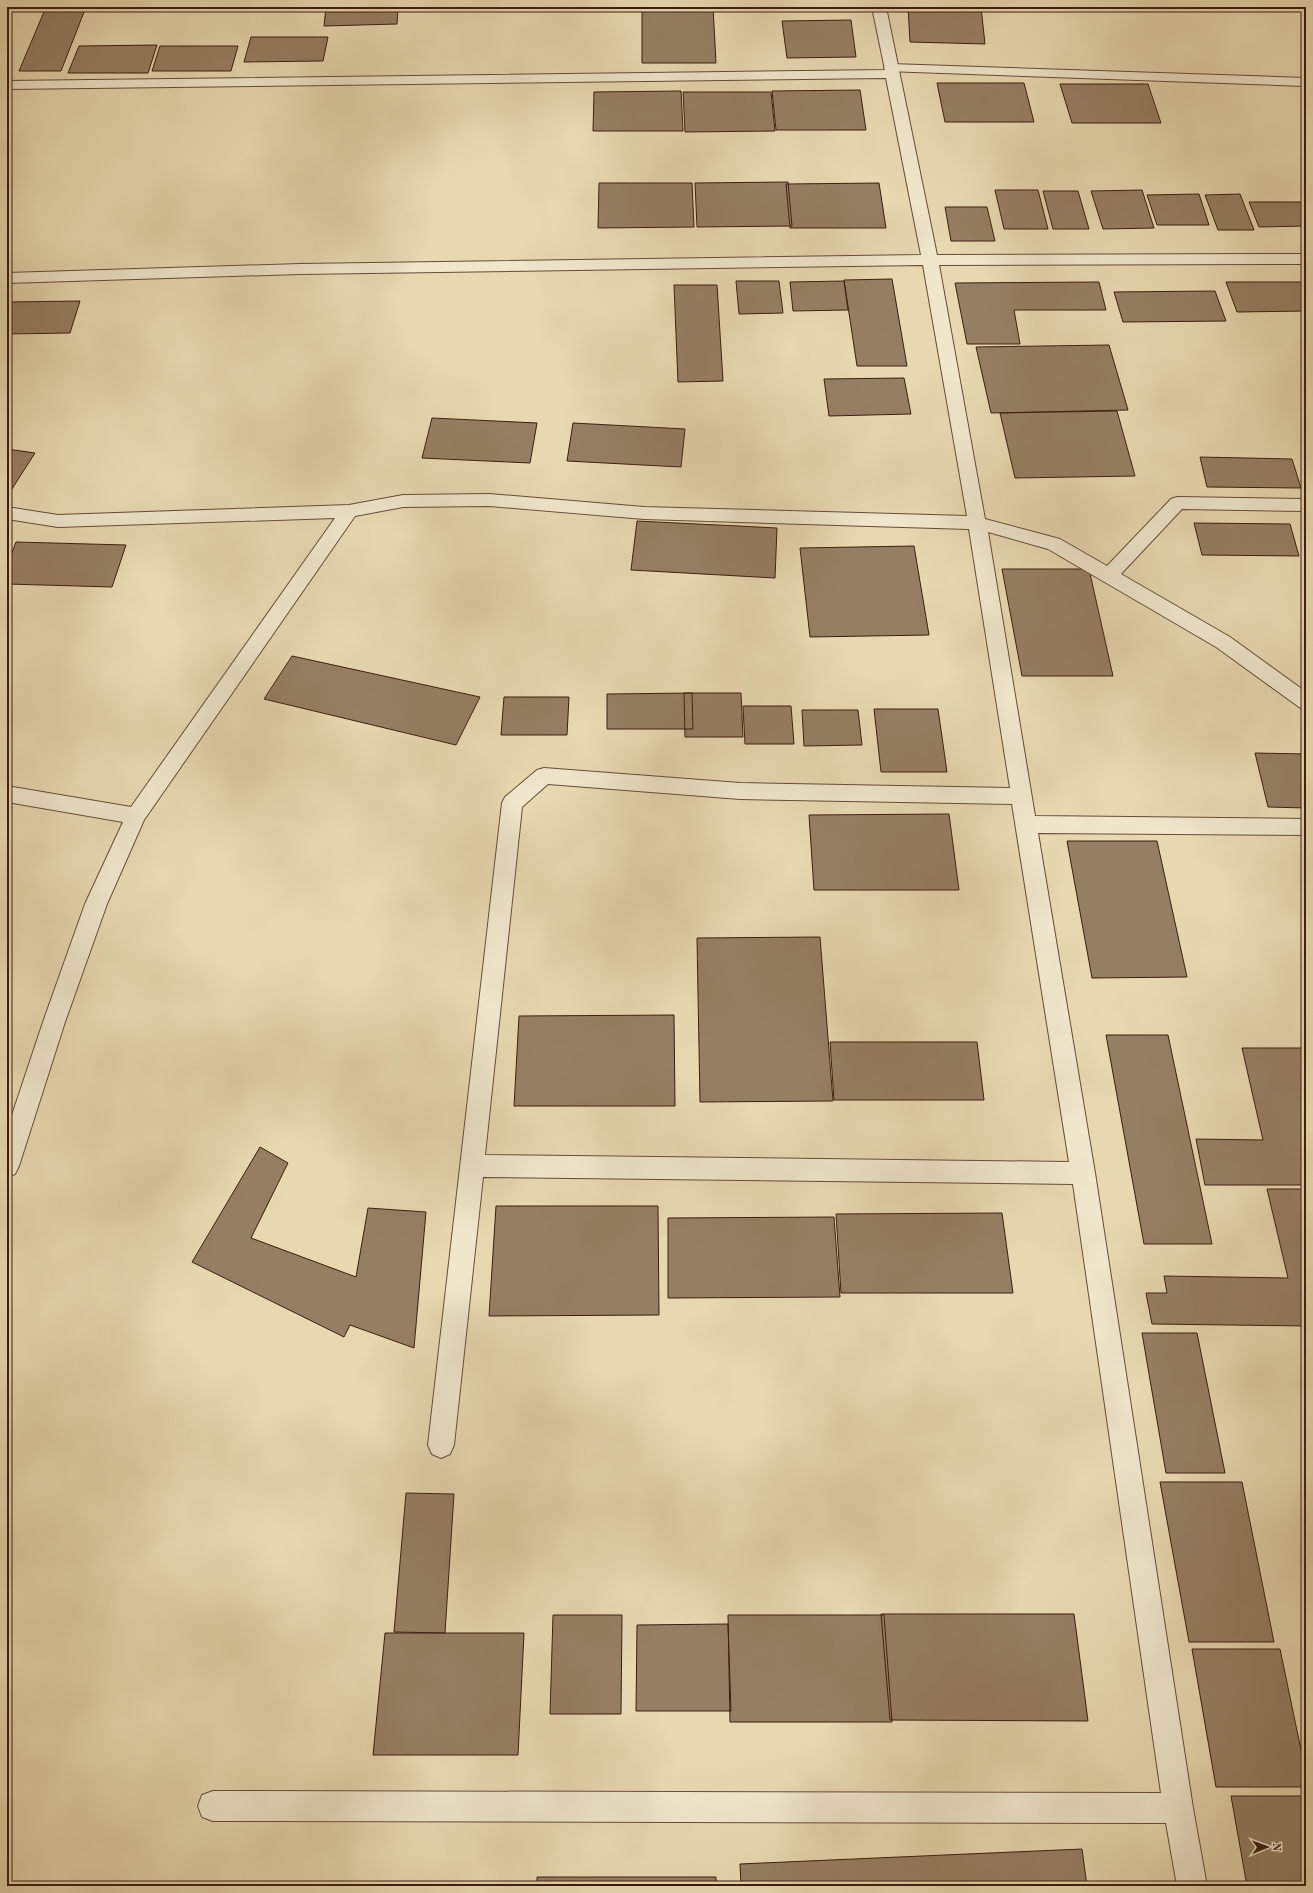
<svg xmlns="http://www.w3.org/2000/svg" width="1313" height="1893" font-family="'Old Standard TT',serif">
	<rect width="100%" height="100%" fill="#e7d8b0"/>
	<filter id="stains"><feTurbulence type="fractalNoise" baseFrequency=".005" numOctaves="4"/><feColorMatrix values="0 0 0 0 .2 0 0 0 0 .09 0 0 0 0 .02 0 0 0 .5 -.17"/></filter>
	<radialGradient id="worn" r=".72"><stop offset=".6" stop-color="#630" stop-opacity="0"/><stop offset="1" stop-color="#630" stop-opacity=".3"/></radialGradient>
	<path fill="#957f63" stroke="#3c1e10" d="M 46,7 L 86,7 L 61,71 L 19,71 Z
		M 326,7 L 398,7 L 397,24 L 324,26 Z
		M 642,7 L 713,7 L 716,63 L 642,63 Z
		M 908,7 L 981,7 L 985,44 L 910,42 Z
		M 851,20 L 856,57 L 787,58 L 782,21 Z
		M 251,37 L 328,37 L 323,61 L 244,62 Z
		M 157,45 L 148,73 L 68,73 L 79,46 Z
		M 160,46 L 238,46 L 231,71 L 152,71 Z
		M 937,83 L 1024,83 L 1034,122 L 945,122 Z
		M 1060,84 L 1148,84 L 1161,123 L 1072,123 Z
		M 860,90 L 866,130 L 776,130 L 772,91 Z
		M 681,91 L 683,131 L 593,131 L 594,92 Z
		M 683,92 L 771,92 L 775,131 L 685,132 Z
		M 788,182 L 792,226 L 697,227 L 695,183 Z
		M 599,183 L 692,183 L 694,227 L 598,228 Z
		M 879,183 L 886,228 L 790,228 L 786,184 Z
		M 995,190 L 1038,190 L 1048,229 L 1004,229 Z
		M 1142,190 L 1154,228 L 1103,229 L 1091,191 Z
		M 1043,191 L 1078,191 L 1089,229 L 1053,229 Z
		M 1199,194 L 1209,225 L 1157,225 L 1147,195 Z
		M 1240,194 L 1254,230 L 1218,230 L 1205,195 Z
		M 1249,202 L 1306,202 L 1306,226 L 1259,227 Z
		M 945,207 L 987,207 L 995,241 L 951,241 Z
		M 892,279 L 907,366 L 857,366 L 844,280 Z
		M 736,281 L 779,281 L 783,313 L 739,314 Z
		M 844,281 L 848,310 L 793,311 L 790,282 Z
		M 1099,282 L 1106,310 L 1014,310 L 1020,344 L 967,344 L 955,283 Z
		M 1226,282 L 1306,282 L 1306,311 L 1237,312 Z
		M 674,285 L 717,285 L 723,381 L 678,382 Z
		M 1215,291 L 1226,321 L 1123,322 L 1114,292 Z
		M 80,301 L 70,333 L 7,334 L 7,302 Z
		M 1109,345 L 1128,410 L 991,413 L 976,347 Z
		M 904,378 L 911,414 L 829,416 L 824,379 Z
		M 1117,411 L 1135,476 L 1015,478 L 1000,413 Z
		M 432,418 L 537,423 L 530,463 L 422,458 Z
		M 573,423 L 685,429 L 681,467 L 567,461 Z
		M 7,449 L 35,453 L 10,492 L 7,491 Z
		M 1200,457 L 1292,459 L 1301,488 L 1207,487 Z
		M 637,521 L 777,528 L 775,578 L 631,570 Z
		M 1194,523 L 1290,524 L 1299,556 L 1202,555 Z
		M 16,542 L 126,545 L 112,587 L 7,584 L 7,566 Z
		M 914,546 L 929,635 L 810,637 L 800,548 Z
		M 1002,569 L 1089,569 L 1113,676 L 1022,676 Z
		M 292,656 L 480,697 L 456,745 L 264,699 Z
		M 684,693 L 741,693 L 743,737 L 685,737 Z
		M 692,693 L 693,729 L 607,729 L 607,694 Z
		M 504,697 L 569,697 L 567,735 L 501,735 Z
		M 743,706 L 791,706 L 794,744 L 745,744 Z
		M 874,709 L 938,709 L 947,772 L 881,772 Z
		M 802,710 L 858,710 L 862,745 L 804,746 Z
		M 1255,753 L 1306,754 L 1306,808 L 1268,807 Z
		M 949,814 L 959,890 L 814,890 L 809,815 Z
		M 1067,841 L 1157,841 L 1187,977 L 1092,978 Z
		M 820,937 L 833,1101 L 700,1102 L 697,938 Z
		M 674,1015 L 675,1106 L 514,1106 L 519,1016 Z
		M 1106,1035 L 1168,1035 L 1212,1244 L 1144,1244 Z
		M 830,1042 L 977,1042 L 984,1100 L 834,1100 Z
		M 1242,1048 L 1306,1048 L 1306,1185 L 1205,1185 L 1196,1139 L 1263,1140 Z
		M 260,1147 L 288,1163 L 251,1238 L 356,1277 L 368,1208 L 426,1212 L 414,1348 L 350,1325 L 344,1337 L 192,1262 Z
		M 1267,1189 L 1306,1189 L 1306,1326 L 1152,1324 L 1146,1293 L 1167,1293 L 1164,1276 L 1288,1278 Z
		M 496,1206 L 658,1206 L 659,1315 L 489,1316 Z
		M 1002,1213 L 1013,1293 L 841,1293 L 836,1214 Z
		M 834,1217 L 840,1297 L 668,1298 L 668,1218 Z
		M 1142,1333 L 1197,1333 L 1225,1473 L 1166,1473 Z
		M 1160,1482 L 1242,1482 L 1274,1642 L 1189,1642 Z
		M 406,1493 L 454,1494 L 445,1633 L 394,1632 Z
		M 881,1614 L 1074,1614 L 1088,1721 L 890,1720 Z
		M 553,1615 L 622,1615 L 621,1714 L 550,1714 Z
		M 728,1615 L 884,1615 L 892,1722 L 730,1722 Z
		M 728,1624 L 731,1711 L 636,1711 L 637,1625 Z
		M 385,1633 L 524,1633 L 518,1755 L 373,1755 Z
		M 1192,1649 L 1280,1649 L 1306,1774 L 1306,1787 L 1216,1787 Z
		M 1231,1796 L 1306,1796 L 1306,1886 L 1247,1886 Z
		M 1082,1849 L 1087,1886 L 741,1886 L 740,1864 Z
		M 537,1877 L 716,1877 L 716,1886 L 537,1886 Z"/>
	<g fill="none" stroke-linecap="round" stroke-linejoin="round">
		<defs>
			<path id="service" d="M 891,64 L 1306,78 L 1306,86 L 886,71 L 884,68 L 886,65 Z"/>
			<path id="minor" d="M 872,7 L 886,7 L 937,255 L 1306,254 L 1306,264 L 939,265 L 985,519 L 1060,539 L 1107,566 L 1171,499 L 1177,497 L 1306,499 L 1306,511 L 1182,509 L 1121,574 L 1230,637 L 1306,692 L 1306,710 L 1299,707 L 1216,647 L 1048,549 L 988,532 L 1035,816 L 1306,819 L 1306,835 L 1038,833 L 1095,1173 L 1193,1808 L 1207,1886 L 1177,1886 L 1166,1823 L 213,1821 L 202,1817 L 198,1806 L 202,1795 L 213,1791 L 1161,1793 L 1073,1184 L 483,1177 L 454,1445 L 450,1454 L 441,1458 L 432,1454 L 428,1445 L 502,803 L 505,797 L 537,770 L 544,768 L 740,783 L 1010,788 L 969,529 L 644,519 L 489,506 L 403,507 L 355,516 L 144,820 L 107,904 L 65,1022 L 19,1166 L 15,1174 L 7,1177 L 7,1130 L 43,1022 L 85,904 L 123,822 L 7,802 L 7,786 L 131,807 L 335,518 L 58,527 L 7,519 L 7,507 L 58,515 L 349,505 L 403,495 L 489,494 L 644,507 L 967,516 L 923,265 L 300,274 L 7,283 L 7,273 L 300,264 L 921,255 L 886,78 L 7,89 L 7,81 L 885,70 ZM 548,784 L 740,799 L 1012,804 L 1069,1162 L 485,1155 L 522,807 Z"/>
		</defs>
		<use href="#service" stroke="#674c38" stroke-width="2"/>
		<use href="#minor" stroke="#674c38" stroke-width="2"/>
		<use href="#service" fill="#efe6cc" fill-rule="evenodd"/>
		<use href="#minor" fill="#efe6cc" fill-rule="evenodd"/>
	</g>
	<rect width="1313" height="1893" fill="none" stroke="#e7d8b0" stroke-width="24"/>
	<rect x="8" y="8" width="1297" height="1877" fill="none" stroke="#3c1e10" stroke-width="2"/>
	<rect x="12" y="12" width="1289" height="1869" fill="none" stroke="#3c1e10"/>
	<g transform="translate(1267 1847) rotate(89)" stroke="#efe6cc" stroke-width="3" paint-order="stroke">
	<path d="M0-3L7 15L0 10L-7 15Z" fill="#3c1e10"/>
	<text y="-6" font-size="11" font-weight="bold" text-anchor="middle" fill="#3c1e10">N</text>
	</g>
	<rect width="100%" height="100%" filter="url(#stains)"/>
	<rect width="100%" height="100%" fill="url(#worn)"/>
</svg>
